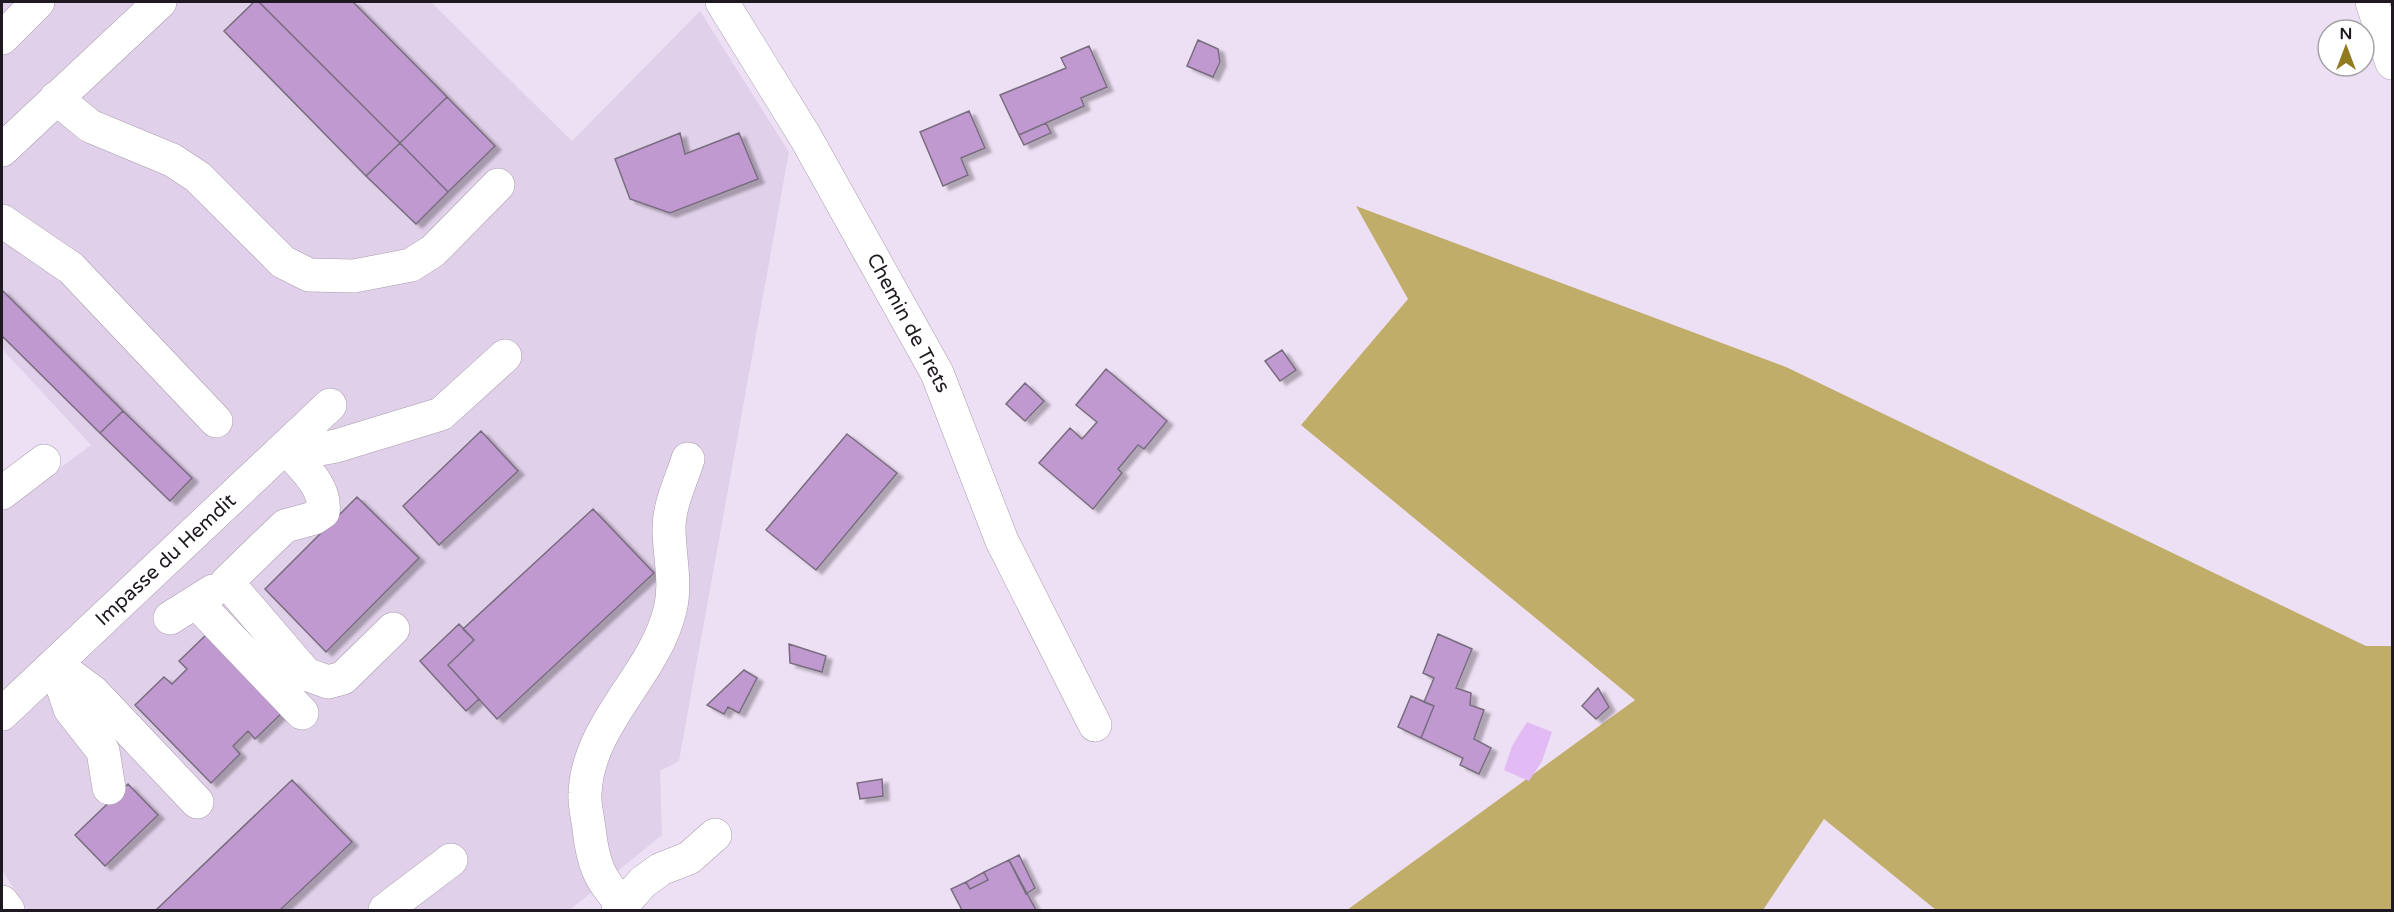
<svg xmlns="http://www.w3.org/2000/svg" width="2394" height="912" font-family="'Varela Round',sans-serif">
	<defs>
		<filter id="shadow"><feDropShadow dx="6" dy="4" stdDeviation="1.5" flood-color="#0004"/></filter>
	</defs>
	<rect width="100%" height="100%" fill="#eee0f4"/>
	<path fill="#e1d0e9" d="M 2,2 L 431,2 L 572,141 L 700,11 L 789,152 L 679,761 L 660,771 L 662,835 L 570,910 L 27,910 L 2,870 L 2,511 L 91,445 L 2,349 Z"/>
	<path fill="#c1ad6a" d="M 1356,206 L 1786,367 L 2366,646 L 2392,646 L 2392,910 L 1936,910 L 1824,819 L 1763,910 L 1347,910 L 1635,700 L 1301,425 L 1408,299 Z"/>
	<path fill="#e2baf4" d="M 1527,722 L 1552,732 L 1542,761 L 1529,781 L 1504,770 L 1512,746 Z"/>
	<path fill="#c099d1" stroke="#786d7e" stroke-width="1.5" filter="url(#shadow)" d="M 254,2 L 259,2 L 400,143 L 366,176 L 224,31 Z
		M 259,2 L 353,2 L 447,97 L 400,143 Z
		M 1198,40 L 1218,49 L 1220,62 L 1213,77 L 1187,66 Z
		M 1089,46 L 1107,87 L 1081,98 L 1084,106 L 1019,135 L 1000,95 L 1066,68 L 1061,58 Z
		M 447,97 L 495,146 L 448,192 L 400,143 Z
		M 969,111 L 985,148 L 961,158 L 968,175 L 943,186 L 920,132 Z
		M 1046,123 L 1051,133 L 1024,145 L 1019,135 Z
		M 680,133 L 685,154 L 739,133 L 758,179 L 670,213 L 630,199 L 615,159 Z
		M 400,143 L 448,192 L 416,224 L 366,176 Z
		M 2,290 L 123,411 L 100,433 L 2,336 Z
		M 1282,350 L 1296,370 L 1280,381 L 1265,361 Z
		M 1106,369 L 1167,421 L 1144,449 L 1138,445 L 1118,469 L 1122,473 L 1093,509 L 1039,463 L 1070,428 L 1082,439 L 1097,422 L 1076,405 Z
		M 1025,383 L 1044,401 L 1025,421 L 1006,404 Z
		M 123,411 L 192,478 L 170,501 L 100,433 Z
		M 481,431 L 518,471 L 439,545 L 403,506 Z
		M 847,434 L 897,473 L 816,570 L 766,530 Z
		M 357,497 L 419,558 L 326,652 L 265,589 Z
		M 593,509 L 654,573 L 497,719 L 448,665 L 474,640 L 463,629 Z
		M 459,624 L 474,640 L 448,665 L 479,699 L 466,711 L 420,661 Z
		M 208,633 L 284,711 L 255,739 L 248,731 L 233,746 L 240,754 L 211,783 L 135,705 L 164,677 L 172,684 L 187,669 L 179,661 Z
		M 1438,634 L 1472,649 L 1456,688 L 1471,693 L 1470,705 L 1484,710 L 1474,739 L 1491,748 L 1479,774 L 1460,765 L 1463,758 L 1421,738 L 1434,706 L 1424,702 L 1434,678 L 1423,673 Z
		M 789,644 L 826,656 L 822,672 L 790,663 Z
		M 744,670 L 757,678 L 739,713 L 728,707 L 724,714 L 707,705 Z
		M 1598,688 L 1609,707 L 1596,719 L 1582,706 Z
		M 1411,696 L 1434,706 L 1421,738 L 1398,727 Z
		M 882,779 L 883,796 L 860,799 L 857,783 Z
		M 292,780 L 352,842 L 280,910 L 156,910 Z
		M 128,784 L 158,815 L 105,866 L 75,835 Z
		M 1019,855 L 1035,888 L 1026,894 L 1009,860 Z
		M 1009,860 L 1036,910 L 962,910 L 951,889 L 966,882 L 970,889 L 988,880 L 984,872 Z
		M 984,872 L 988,880 L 970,889 L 966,882 Z"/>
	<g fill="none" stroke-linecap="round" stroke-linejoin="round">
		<defs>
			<path id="minor" d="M 722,2 L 806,138 L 937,373 L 1002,541 L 1095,725
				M 2372,2 L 2392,63
				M 2,38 L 38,2
				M 56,98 L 90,126 L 172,160 L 198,177 L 283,262 L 309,275 L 354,276 L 411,265 L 433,251 L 498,185
				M 2,150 L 160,2
				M 2,221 L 71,268 L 216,421
				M 2,493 L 44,461
				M 196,602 L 302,713
				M 170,618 L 213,591
				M 393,629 L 343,678 L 328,682 L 306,674 L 227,582 L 285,526 L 314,518 L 323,512 C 327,486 301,466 286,447 L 309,451 L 336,446 L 441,414 L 505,356
				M 2,714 L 330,405
				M 109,788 L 103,751 L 70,709 L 55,664 L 93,692 L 197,802
				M 2,902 L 8,910
				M 624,905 C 599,881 593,863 589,829 C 588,818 584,805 585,793 C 588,723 654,676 670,610 C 677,583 669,556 669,528 C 669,505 681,481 688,459
				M 385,910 L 451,860
				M 618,910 L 643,882 L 661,869 L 689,858 L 715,835"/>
		</defs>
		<use href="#minor" stroke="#a89cae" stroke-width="34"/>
		<use href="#minor" stroke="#fff" stroke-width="33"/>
	</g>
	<g text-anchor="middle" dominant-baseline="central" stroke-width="4.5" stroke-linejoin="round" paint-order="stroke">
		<g font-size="20" fill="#1e1920" stroke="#fff">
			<text transform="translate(908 323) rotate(62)">Chemin de Trets</text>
			<text transform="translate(166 560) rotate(-43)">Impasse du Hemdit</text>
		</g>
	</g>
	<rect width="2394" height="912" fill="none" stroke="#1e1920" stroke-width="6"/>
	<g transform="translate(2346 48)"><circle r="28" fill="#ffffff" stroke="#a5a3a6" stroke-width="1.5"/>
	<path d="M0-4.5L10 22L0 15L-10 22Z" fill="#927a21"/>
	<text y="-9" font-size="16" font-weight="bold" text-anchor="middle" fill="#1e1920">N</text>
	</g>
</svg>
